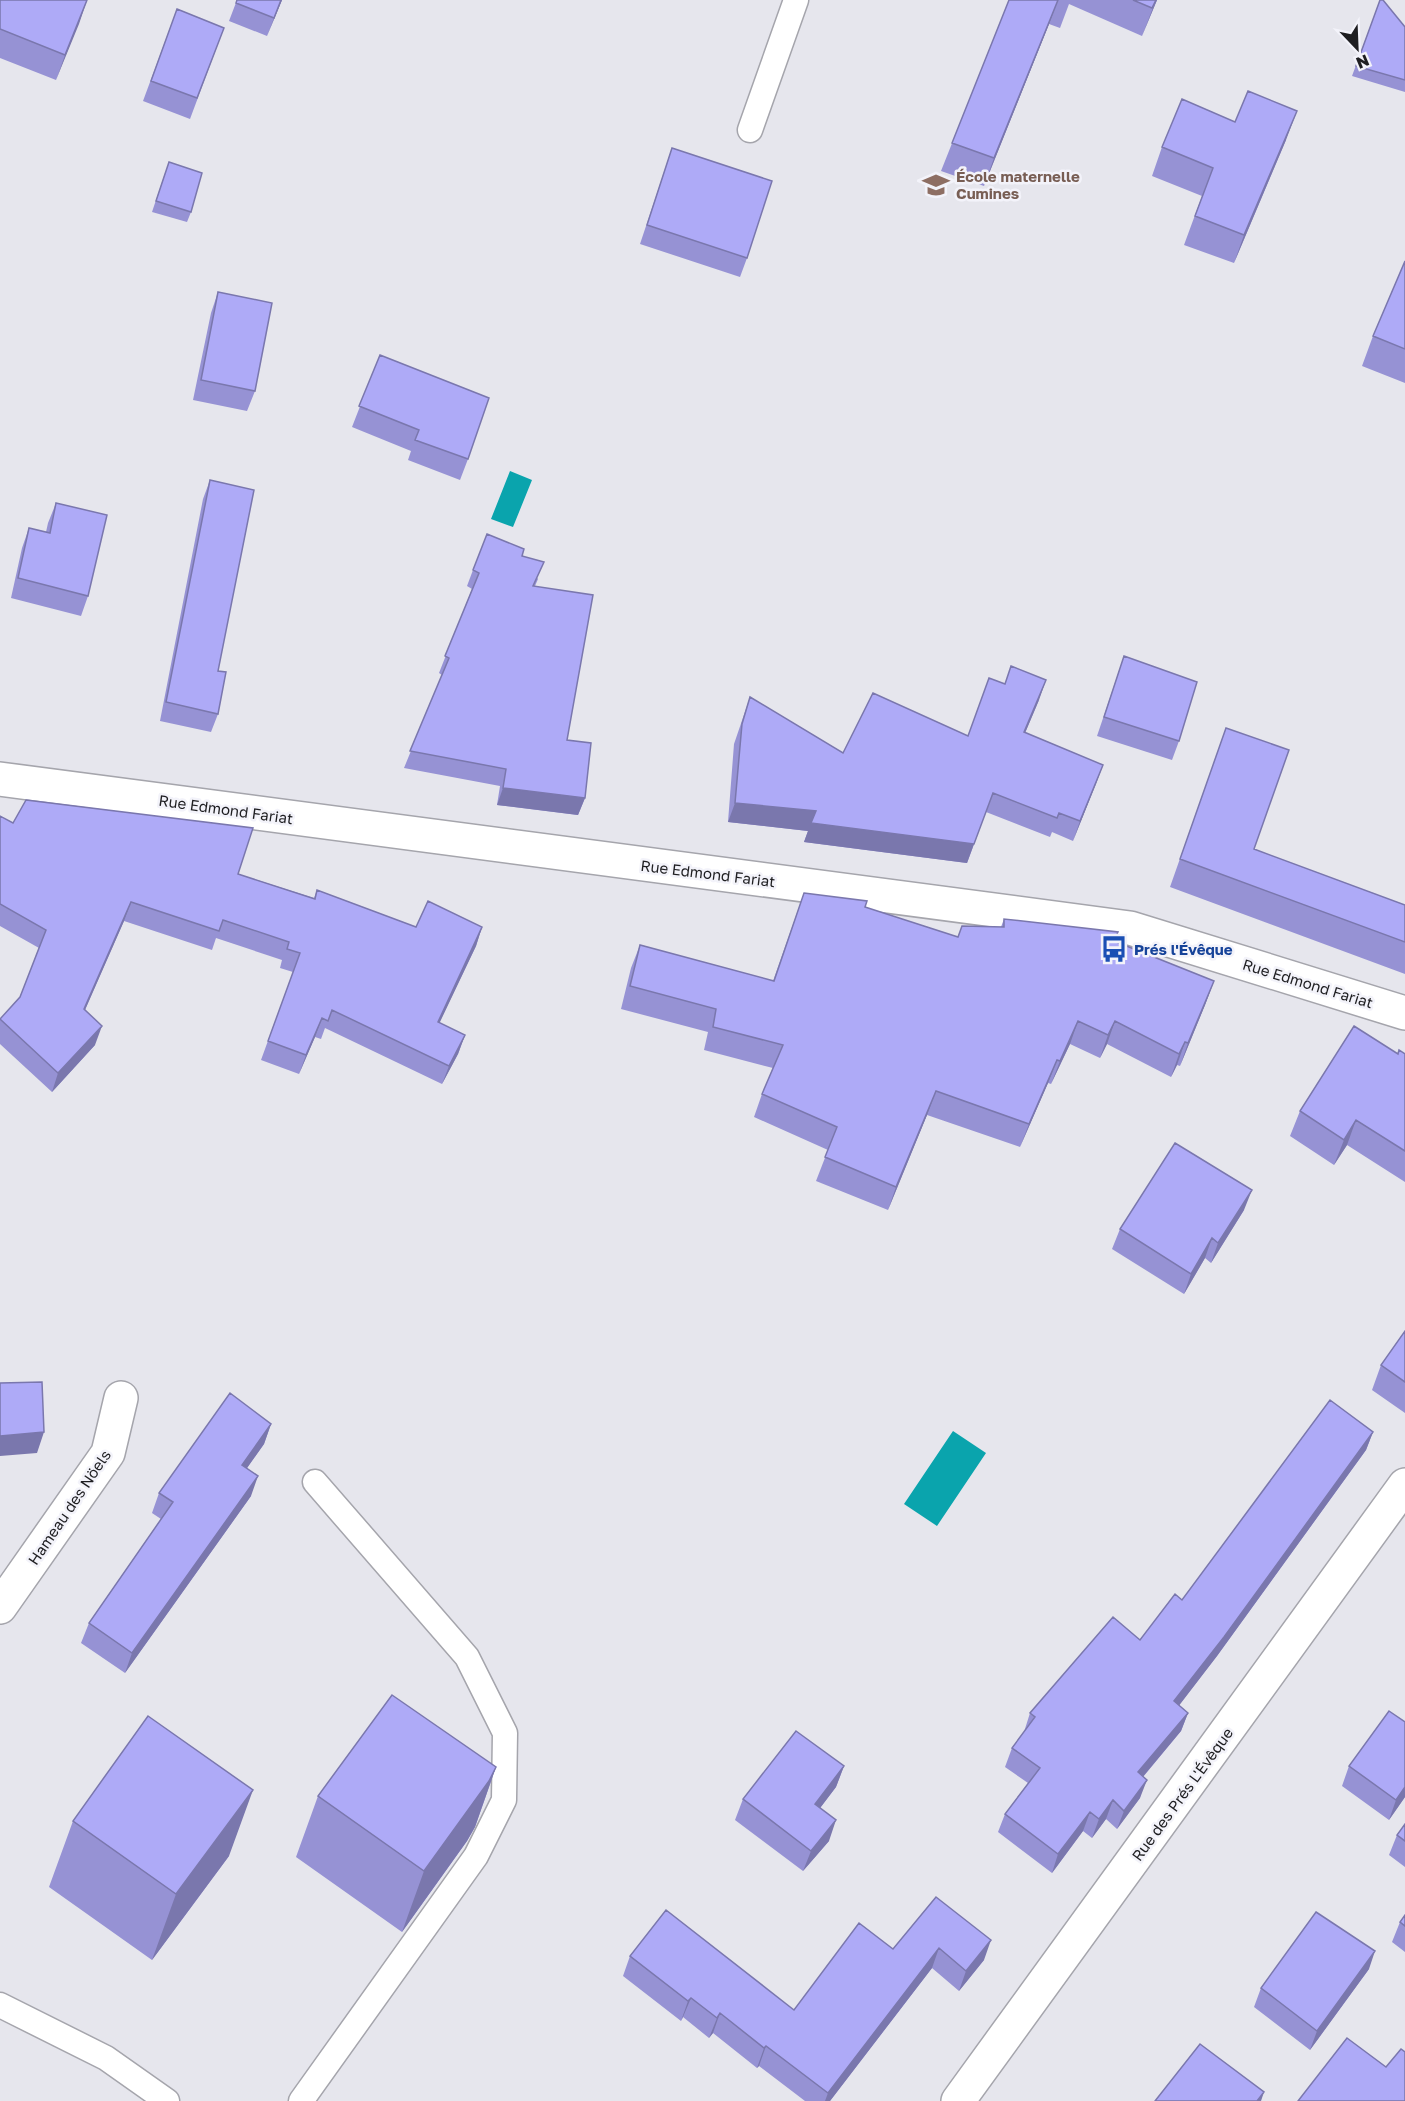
<svg xmlns="http://www.w3.org/2000/svg" width="1405" height="2101" font-family="'Golos Text',sans-serif">
	<rect width="100%" height="100%" fill="#e6e6ed"/>
	<path fill="#0aa4ad" d="M 510,471 L 532,480 L 513,527 L 491,519 Z
		M 953,1431 L 986,1453 L 937,1526 L 904,1504 Z"/>
	<g fill="none" stroke-linecap="round" stroke-linejoin="round">
		<defs>
			<path id="lane" d="M 750,130 L 796,0
				M 0,2005 L 106,2058 L 167,2101
				M 301,2101 L 476,1856 L 504,1800 L 505,1733 L 467,1657 L 315,1482"/>
			<path id="street" d="M 0,1607 L 108,1453 L 121,1398
				M 958,2101 L 1405,1485"/>
			<path id="secondary" d="M 0,779 L 1130,928 L 1405,1013"/>
		</defs>
		<use href="#lane" stroke="#a5a5ac" stroke-width="27"/>
		<use href="#street" stroke="#a5a5ac" stroke-width="36"/>
		<use href="#secondary" stroke="#a5a5ac" stroke-width="36"/>
		<use href="#lane" stroke="#fff" stroke-width="24"/>
		<use href="#street" stroke="#fff" stroke-width="33"/>
		<use href="#secondary" stroke="#fff" stroke-width="33"/>
	</g>
	<path fill="#9692d4" d="M 0,0 L 87,0 L 56,80 L 0,58 Z
		M 237,0 L 282,0 L 267,36 L 229,21 Z
		M 1009,0 L 1157,0 L 1142,36 L 1069,4 L 1060,28 L 1049,24 L 984,186 L 941,171 Z
		M 1380,0 L 1405,27 L 1405,92 L 1352,76 Z
		M 177,9 L 224,28 L 190,119 L 143,101 Z
		M 1235,122 L 1286,140 L 1234,263 L 1184,245 L 1202,196 L 1152,176 L 1162,147 Z
		M 672,148 L 747,258 L 740,277 L 640,244 Z
		M 165,173 L 191,212 L 187,222 L 152,212 Z
		M 1405,261 L 1405,383 L 1362,366 L 1373,336 Z
		M 218,292 L 255,391 L 247,411 L 193,400 L 211,313 Z
		M 380,355 L 468,459 L 460,480 L 408,460 L 411,451 L 352,427 Z
		M 210,480 L 218,671 L 218,714 L 211,732 L 160,721 L 203,499 Z
		M 56,503 L 88,596 L 81,616 L 11,598 L 22,548 L 29,528 L 46,532 L 48,523 Z
		M 522,556 L 538,579 L 535,586 L 567,740 L 585,798 L 578,815 L 497,805 L 500,786 L 404,768 L 442,675 L 439,673 L 472,589 L 467,586 L 473,570 Z
		M 1124,656 L 1179,741 L 1172,760 L 1097,736 Z
		M 750,697 L 843,753 L 968,736 L 1039,700 L 1025,733 L 1103,765 L 1073,841 L 1052,832 L 1050,837 L 986,812 L 967,863 L 804,842 L 808,831 L 728,822 L 734,744 Z
		M 1226,728 L 1254,849 L 1405,905 L 1405,974 L 1170,887 Z
		M 0,816 L 13,823 L 238,874 L 314,898 L 317,890 L 416,927 L 482,927 L 476,946 L 439,1023 L 465,1035 L 458,1054 L 442,1084 L 325,1028 L 321,1039 L 315,1037 L 299,1074 L 261,1060 L 293,972 L 280,968 L 282,960 L 216,938 L 212,950 L 124,921 L 85,1010 L 95,1045 L 52,1092 L 0,1044 L 0,1019 L 20,997 L 39,948 L 0,926 Z
		M 804,893 L 865,907 L 958,937 L 1001,927 L 1004,919 L 1115,942 L 1214,981 L 1205,1005 L 1180,1066 L 1177,1065 L 1171,1077 L 1107,1044 L 1100,1058 L 1070,1044 L 1051,1084 L 1048,1083 L 1020,1147 L 927,1115 L 888,1210 L 816,1181 L 828,1150 L 754,1117 L 762,1094 L 773,1068 L 704,1050 L 708,1032 L 621,1009 L 631,968 L 640,945 L 773,981 Z
		M 1398,1054 L 1405,1054 L 1405,1182 L 1347,1145 L 1334,1165 L 1290,1136 L 1300,1111 Z
		M 1244,1210 L 1211,1263 L 1205,1258 L 1184,1294 L 1112,1249 L 1120,1229 Z
		M 1405,1331 L 1405,1413 L 1372,1390 L 1381,1365 Z
		M 271,1424 L 264,1444 L 247,1468 L 251,1496 L 125,1673 L 81,1643 L 89,1623 L 161,1519 L 152,1513 L 159,1493 Z
		M 1373,1432 L 1366,1450 L 1217,1656 L 1179,1705 L 1188,1713 L 1181,1731 L 1143,1777 L 1140,1798 L 1117,1829 L 1106,1819 L 1092,1838 L 1083,1831 L 1052,1873 L 998,1832 L 1005,1814 L 1028,1783 L 1005,1767 L 1012,1748 L 1024,1732 L 1030,1713 L 1140,1640 L 1182,1600 Z
		M 1405,1722 L 1405,1797 L 1389,1820 L 1342,1786 L 1349,1766 Z
		M 844,1766 L 836,1787 L 820,1808 L 829,1841 L 803,1871 L 735,1820 L 743,1799 Z
		M 496,1767 L 475,1827 L 467,1841 L 402,1932 L 296,1857 L 318,1796 Z
		M 73,1821 L 229,1856 L 152,1960 L 49,1887 Z
		M 1405,1824 L 1405,1867 L 1389,1855 L 1397,1835 Z
		M 936,1897 L 984,1960 L 959,1991 L 932,1968 L 830,2101 L 805,2101 L 759,2066 L 757,2068 L 713,2033 L 709,2038 L 683,2017 L 681,2021 L 623,1976 L 630,1956 L 794,2010 L 893,1949 Z
		M 1405,1915 L 1405,1952 L 1392,1942 L 1400,1922 Z
		M 1369,1969 L 1310,2050 L 1254,2007 L 1261,1988 Z"/>
	<path fill="#7a77ad" d="M 87,0 L 79,24 L 56,80 L 65,55 Z
		M 281,0 L 282,0 L 267,36 Z
		M 1058,0 L 1049,24 L 984,186 L 994,158 Z
		M 1156,0 L 1157,0 L 1142,36 Z
		M 1297,111 L 1286,140 L 1234,263 L 1244,235 Z
		M 1046,680 L 1039,700 L 1017,752 L 1024,732 Z
		M 1103,765 L 1096,784 L 1073,841 L 1080,821 Z
		M 503,788 L 585,798 L 578,815 L 497,805 Z
		M 735,803 L 816,811 L 974,844 L 967,863 L 804,842 L 808,831 L 728,822 Z
		M 131,902 L 124,921 L 77,1028 L 84,1009 Z
		M 482,927 L 476,946 L 431,1041 L 438,1022 Z
		M 1214,981 L 1205,1005 L 1180,1066 L 1188,1043 Z
		M 322,1018 L 315,1037 L 299,1074 L 306,1055 Z
		M 1078,1021 L 1070,1044 L 1051,1084 L 1060,1061 Z
		M 1115,1021 L 1107,1044 L 1100,1058 L 1108,1035 Z
		M 102,1026 L 95,1045 L 52,1092 L 58,1073 Z
		M 465,1035 L 458,1054 L 442,1084 L 449,1066 Z
		M 1185,1042 L 1177,1065 L 1171,1077 L 1179,1054 Z
		M 1057,1060 L 1048,1083 L 1020,1147 L 1029,1124 Z
		M 936,1091 L 927,1115 L 888,1210 L 896,1187 Z
		M 1356,1120 L 1347,1145 L 1334,1165 L 1344,1140 Z
		M 1252,1190 L 1244,1210 L 1211,1263 L 1218,1243 Z
		M 1212,1238 L 1205,1258 L 1184,1294 L 1191,1274 Z
		M 271,1424 L 264,1444 L 235,1485 L 242,1465 Z
		M 44,1432 L 37,1453 L 0,1456 L 0,1436 Z
		M 1373,1432 L 1366,1450 L 1217,1656 L 1168,1720 L 1174,1701 Z
		M 258,1476 L 251,1496 L 125,1673 L 132,1653 Z
		M 1188,1713 L 1181,1731 L 1131,1791 L 1138,1772 Z
		M 844,1766 L 836,1787 L 808,1824 L 815,1804 Z
		M 496,1767 L 475,1827 L 467,1841 L 402,1932 L 424,1871 Z
		M 1147,1780 L 1140,1798 L 1117,1829 L 1124,1811 Z
		M 1405,1787 L 1405,1797 L 1389,1820 L 1396,1800 Z
		M 253,1790 L 229,1856 L 152,1960 L 176,1894 Z
		M 1113,1800 L 1106,1819 L 1092,1838 L 1099,1819 Z
		M 1090,1812 L 1083,1831 L 1052,1873 L 1058,1854 Z
		M 836,1820 L 829,1841 L 803,1871 L 811,1851 Z
		M 991,1940 L 984,1960 L 959,1991 L 966,1971 Z
		M 939,1948 L 932,1968 L 830,2101 L 825,2101 L 828,2093 Z
		M 1375,1951 L 1369,1969 L 1310,2050 L 1317,2031 Z
		M 691,1998 L 683,2017 L 681,2021 L 688,2001 Z
		M 720,2013 L 713,2033 L 709,2038 L 717,2018 Z
		M 766,2046 L 759,2066 L 757,2068 L 764,2048 Z
		M 1264,2092 L 1261,2101 L 1257,2101 Z"/>
	<path fill="#aeaaf7" stroke="#7a77ad" stroke-width="1.5" d="M 0,0 L 87,0 L 65,55 L 0,29 Z
		M 237,0 L 281,0 L 274,18 L 236,3 Z
		M 1009,0 L 1058,0 L 994,158 L 952,143 Z
		M 1133,0 L 1156,0 L 1152,8 Z
		M 1380,0 L 1383,0 L 1405,27 L 1405,80 L 1356,66 Z
		M 177,9 L 224,28 L 197,98 L 151,81 Z
		M 1248,91 L 1297,111 L 1244,235 L 1195,216 L 1213,168 L 1162,147 L 1182,99 L 1235,122 Z
		M 672,148 L 772,181 L 747,258 L 647,225 Z
		M 169,162 L 202,173 L 191,212 L 156,201 Z
		M 1405,261 L 1405,349 L 1373,336 Z
		M 218,292 L 272,303 L 255,391 L 201,380 Z
		M 380,355 L 489,398 L 468,459 L 415,440 L 419,430 L 359,406 Z
		M 210,480 L 254,490 L 218,671 L 226,672 L 218,714 L 166,702 Z
		M 56,503 L 107,515 L 88,596 L 18,578 L 29,528 L 50,533 Z
		M 487,534 L 524,549 L 522,556 L 544,562 L 533,586 L 593,595 L 567,740 L 591,743 L 585,798 L 503,788 L 506,769 L 410,751 L 449,658 L 445,656 L 479,573 L 473,570 Z
		M 1124,656 L 1197,682 L 1179,741 L 1104,717 Z
		M 1011,666 L 1046,680 L 1024,732 L 1103,765 L 1080,821 L 1059,813 L 1057,818 L 993,793 L 974,844 L 811,823 L 816,811 L 735,803 L 742,724 L 750,697 L 843,753 L 873,693 L 968,736 L 989,678 L 1005,684 Z
		M 1226,728 L 1289,750 L 1254,849 L 1405,905 L 1405,942 L 1180,859 Z
		M 26,800 L 253,828 L 238,874 L 315,899 L 317,890 L 416,927 L 428,901 L 482,927 L 438,1022 L 465,1035 L 449,1066 L 332,1010 L 328,1021 L 322,1018 L 306,1055 L 268,1041 L 300,953 L 287,949 L 289,942 L 223,920 L 219,931 L 131,902 L 84,1009 L 102,1026 L 58,1073 L 0,1019 L 20,997 L 46,930 L 0,904 L 0,816 L 13,823 Z
		M 804,893 L 867,901 L 865,907 L 958,937 L 962,926 L 1004,927 L 1004,919 L 1118,932 L 1114,941 L 1214,981 L 1188,1043 L 1185,1042 L 1179,1054 L 1115,1021 L 1108,1035 L 1078,1021 L 1060,1061 L 1057,1060 L 1029,1124 L 936,1091 L 896,1187 L 825,1157 L 837,1127 L 762,1094 L 783,1045 L 713,1027 L 716,1009 L 630,986 L 640,945 L 774,981 Z
		M 1354,1026 L 1398,1054 L 1399,1050 L 1405,1054 L 1405,1151 L 1356,1120 L 1344,1140 L 1300,1111 Z
		M 1175,1143 L 1252,1190 L 1218,1243 L 1212,1238 L 1191,1274 L 1120,1229 Z
		M 1405,1331 L 1405,1382 L 1381,1365 Z
		M 42,1382 L 44,1432 L 0,1436 L 0,1383 Z
		M 230,1393 L 271,1424 L 242,1465 L 258,1476 L 132,1653 L 89,1623 L 173,1502 L 159,1493 Z
		M 1330,1400 L 1373,1432 L 1224,1637 L 1174,1701 L 1188,1713 L 1138,1772 L 1147,1780 L 1124,1811 L 1113,1800 L 1099,1819 L 1090,1812 L 1058,1854 L 1005,1814 L 1040,1768 L 1012,1748 L 1035,1717 L 1030,1713 L 1113,1617 L 1140,1640 L 1175,1594 L 1182,1600 Z
		M 392,1695 L 496,1767 L 489,1781 L 424,1871 L 318,1796 Z
		M 1389,1711 L 1405,1722 L 1405,1787 L 1396,1800 L 1349,1766 Z
		M 148,1716 L 253,1790 L 176,1894 L 73,1821 Z
		M 796,1731 L 844,1766 L 815,1804 L 836,1820 L 811,1851 L 743,1799 Z
		M 1405,1824 L 1405,1841 L 1397,1835 Z
		M 936,1897 L 991,1940 L 966,1971 L 939,1948 L 828,2093 L 766,2046 L 764,2048 L 720,2013 L 717,2018 L 691,1998 L 688,2001 L 630,1956 L 666,1910 L 794,2010 L 859,1923 L 893,1949 Z
		M 1316,1912 L 1375,1951 L 1317,2031 L 1261,1988 Z
		M 1405,1915 L 1405,1926 L 1400,1922 Z
		M 1347,2038 L 1386,2067 L 1401,2049 L 1405,2052 L 1405,2101 L 1298,2101 Z
		M 1200,2044 L 1264,2092 L 1257,2101 L 1155,2101 Z"/>
	<defs>
		<symbol id="school-bare" viewBox="-9 -9 18 18"><path d="M0-5L7-2L0 1L-7-2ZM-4 1L0 2.5L4 1V4Q0 6-4 4Z" fill="#8d6e63" stroke="#f3f3fa" stroke-width="2.5" paint-order="stroke"/></symbol>
		<symbol id="bus-bare" viewBox="-9 -9 18 18"><path d="M-5-6H5V4H4V6H2V4H-2V6H-4V4H-5ZM-3.5-4V0h7V-4ZM-3.5 1.2v1.5H-2V1.2ZM2 1.2v1.5H3.5V1.2Z" fill="#1a4fb4" stroke="#f3f3fa" stroke-width="2.5" paint-order="stroke"/></symbol>
	</defs>
	<g fill-rule="evenodd">
		<use href="#school-bare" x="917" y="166" width="38" height="38"/>
		<use href="#bus-bare" x="1095" y="930" width="38" height="38"/>
	</g>
	<g text-anchor="middle" dominant-baseline="central" stroke-width="5" stroke-linejoin="round" paint-order="stroke">
		<g font-size="15" font-weight="bold" fill="#785e54" stroke="#f3f3fa" text-anchor="start">
			<text x="956" y="176">École maternelle<tspan x="956" dy="17">Cumines</tspan></text>
		</g>
		<g font-size="15" fill="#1e1e21" stroke="#f3f3fa">
			<text transform="translate(226 809) rotate(8)">Rue Edmond Fariat</text>
			<text transform="translate(708 873) rotate(7)">Rue Edmond Fariat</text>
			<text transform="translate(1308 983) rotate(17)">Rue Edmond Fariat</text>
			<text transform="translate(69 1507) rotate(-56)">Hameau des Nöels</text>
			<text transform="translate(1182 1794) rotate(-54)">Rue des Prés L'Évêque</text>
		</g>
		<g font-size="15" font-weight="bold" fill="#164399" stroke="#f3f3fa" text-anchor="start">
			<text x="1134" y="949">Prés l'Évêque</text>
		</g>
	</g>
	<g transform="translate(1357 48) rotate(157)" stroke="#f3f3fa" stroke-width="4.5" paint-order="stroke">
	<path d="M0-4.5L10 22L0 15L-10 22Z" fill="#1e1e21"/>
	<text y="-9" font-size="16" font-weight="bold" text-anchor="middle" fill="#1e1e21">N</text>
	</g>
</svg>
